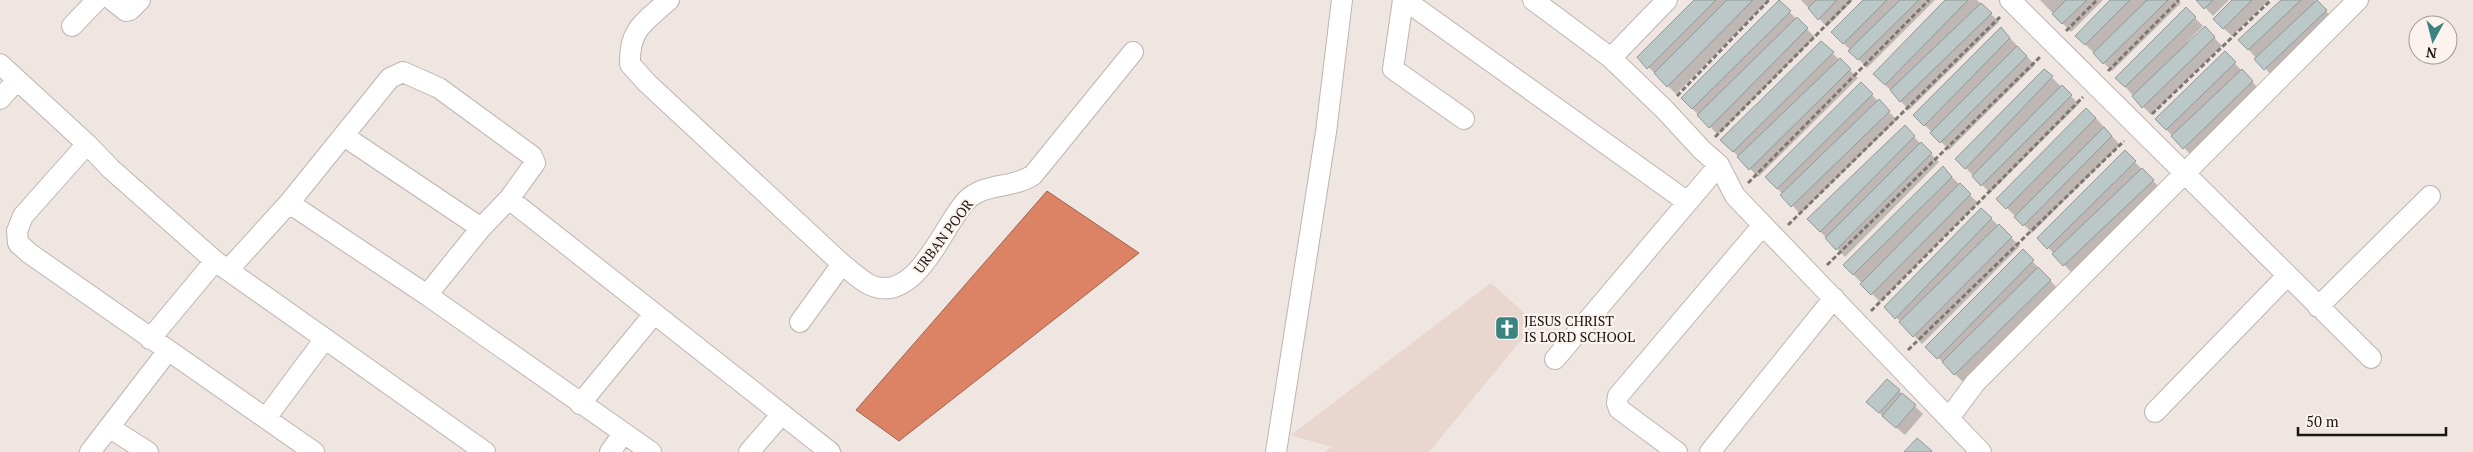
<svg xmlns="http://www.w3.org/2000/svg" width="2473" height="452" font-family="'PT Serif',serif">
	<rect width="100%" height="100%" fill="#efe5e1"/>
	<path fill="#e8d6cf" d="M 1491,283 L 1535,323 L 1429,452 L 1325,452 L 1331,447 L 1291,435 Z"/>
	<path fill="#db8364" stroke="#a1624c" d="M 1047,191 L 1139,253 L 899,441 L 856,410 Z"/>
	<path fill="#0003" d="M 1696,0 L 1769,0 L 1676,94 L 1638,57 Z
		M 1801,0 L 1853,0 L 1827,27 Z
		M 1865,0 L 1935,0 L 1867,68 L 1833,32 Z
		M 1947,0 L 1977,0 L 1999,22 L 1909,110 L 1875,74 Z
		M 2040,0 L 2103,0 L 2071,32 Z
		M 2112,0 L 2177,0 L 2181,3 L 2112,71 L 2077,36 Z
		M 2198,0 L 2229,0 L 2213,16 Z
		M 2234,0 L 2269,0 L 2232,36 L 2222,27 Z
		M 2283,0 L 2315,0 L 2334,19 L 2273,77 L 2240,40 Z
		M 1779,2 L 1815,37 L 1718,135 L 1682,98 Z
		M 2186,9 L 2203,26 L 2187,42 L 2189,43 L 2205,28 L 2222,46 L 2151,115 L 2117,78 Z
		M 2009,37 L 2035,65 L 1949,150 L 1915,115 Z
		M 1821,42 L 1858,78 L 1758,177 L 1730,148 Z
		M 2225,53 L 2260,90 L 2192,156 L 2156,119 Z
		M 2044,70 L 2079,104 L 1990,193 L 1957,159 Z
		M 1861,84 L 1897,120 L 1800,214 L 1767,177 Z
		M 2095,117 L 2120,145 L 2032,233 L 1998,199 Z
		M 1904,127 L 1939,162 L 1845,257 L 1808,219 Z
		M 2125,152 L 2161,189 L 2072,273 L 2039,238 Z
		M 1943,168 L 1978,203 L 1880,302 L 1844,265 Z
		M 1982,210 L 2020,246 L 1922,344 L 1886,307 Z
		M 2023,251 L 2058,289 L 1963,382 L 1927,347 Z
		M 1899,391 L 1923,414 L 1905,435 L 1876,410 Z"/>
	<path fill="#bcc8c7" stroke="#8e9998" d="M 1694,0 L 1716,0 L 1647,69 L 1637,57 Z
		M 1727,0 L 1753,0 L 1667,87 L 1654,73 Z
		M 1779,0 L 1791,11 L 1692,109 L 1681,98 Z
		M 1816,0 L 1837,0 L 1818,20 L 1808,8 Z
		M 1863,0 L 1887,0 L 1843,44 L 1831,32 Z
		M 1900,0 L 1919,0 L 1858,60 L 1848,51 Z
		M 1945,0 L 1968,0 L 1885,85 L 1873,74 Z
		M 2066,0 L 2087,0 L 2062,24 L 2052,14 Z
		M 2110,0 L 2130,0 L 2085,45 L 2075,36 Z
		M 2147,0 L 2168,0 L 2103,64 L 2093,53 Z
		M 2196,0 L 2213,0 L 2204,9 Z
		M 2232,0 L 2252,0 L 2223,29 L 2213,19 Z
		M 2281,0 L 2301,0 L 2248,50 L 2238,40 Z
		M 2317,0 L 2327,10 L 2264,70 L 2254,59 Z
		M 1981,3 L 1992,13 L 1900,102 L 1890,90 Z
		M 2186,7 L 2196,17 L 2125,87 L 2115,78 Z
		M 1797,17 L 1808,28 L 1709,128 L 1697,115 Z
		M 2205,26 L 2215,37 L 2142,108 L 2132,96 Z
		M 2001,27 L 2010,38 L 1924,126 L 1913,115 Z
		M 1821,41 L 1834,52 L 1733,152 L 1720,140 Z
		M 2017,46 L 2027,56 L 1940,143 L 1930,133 Z
		M 2225,51 L 2236,62 L 2166,130 L 2155,119 Z
		M 1840,58 L 1851,69 L 1749,170 L 1737,157 Z
		M 2044,69 L 2053,76 L 1965,169 L 1955,159 Z
		M 2242,69 L 2253,81 L 2183,149 L 2171,136 Z
		M 1861,82 L 1873,94 L 1777,189 L 1765,177 Z
		M 2062,85 L 2072,95 L 1981,186 L 1972,176 Z
		M 1879,99 L 1890,111 L 1791,207 L 1780,195 Z
		M 2086,108 L 2096,118 L 2006,209 L 1996,199 Z
		M 1905,125 L 1915,136 L 1820,232 L 1807,219 Z
		M 2104,127 L 2112,136 L 2023,226 L 2014,217 Z
		M 1921,142 L 1932,153 L 1836,250 L 1825,238 Z
		M 2125,150 L 2136,161 L 2047,249 L 2037,238 Z
		M 1943,166 L 1952,177 L 1853,275 L 1843,265 Z
		M 2142,168 L 2154,180 L 2063,266 L 2052,254 Z
		M 1960,183 L 1971,194 L 1871,295 L 1860,284 Z
		M 1981,208 L 1992,218 L 1895,319 L 1884,307 Z
		M 1999,224 L 2012,237 L 1913,337 L 1899,322 Z
		M 2023,249 L 2034,260 L 1937,359 L 1925,347 Z
		M 2038,267 L 2051,280 L 1954,375 L 1942,362 Z
		M 1887,379 L 1900,390 L 1879,413 L 1866,402 Z
		M 1902,393 L 1916,405 L 1896,428 L 1882,416 Z
		M 1917,438 L 1932,451 L 1931,452 L 1904,452 Z"/>
	<g fill="none" stroke-linecap="round" stroke-linejoin="round">
		<defs>
			<path id="minor" d="M 112,0 L 126,11 L 130,10 L 140,0
				M 669,0 C 645,22 629,28 630,64 L 647,83 L 842,264 C 851,271 860,280 870,285 C 916,305 942,227 966,201 C 984,182 1013,189 1033,175 L 1133,52
				M 1403,0 L 1393,69 L 1464,119
				M 1405,0 L 1686,201
				M 1533,0 L 1611,58 L 1664,109 L 1702,150 L 1719,165 L 1735,196 L 1981,452
				M 2010,0 L 2371,358
				M 72,26 L 97,0
				M 1611,58 L 1667,0
				M 0,64 L 87,144
				M 0,99 L 17,80
				M 344,136 L 481,228
				M 509,199 L 830,452
				M 289,203 L 427,295 L 651,452
				M 228,270 L 289,203 L 390,78 L 403,72 L 439,88 L 532,156 L 535,163 L 509,199 L 481,228 L 427,295
				M 2318,307 L 2430,196
				M 800,322 L 842,264
				M 150,339 L 215,261
				M 1555,359 L 1719,165
				M 580,404 L 654,314
				M 2155,412 L 2287,276
				M 266,418 L 324,340
				M 1949,418 L 1975,383 L 2358,0
				M 110,428 L 148,452
				M 90,452 L 167,352
				M 314,452 L 29,253 L 18,243 L 17,231 L 23,216 L 87,144 L 111,169 L 215,261 L 485,452
				M 610,452 L 623,434
				M 749,452 L 782,414
				M 1276,452 L 1326,132 L 1342,0
				M 1677,452 L 1619,409 L 1617,403 L 1618,396 L 1763,225
				M 1710,452 L 1834,298"/>
		</defs>
		<use href="#minor" stroke="#beb4b0" stroke-width="22"/>
		<path stroke="#7d7673" stroke-width="3" stroke-dasharray="5 2.5" stroke-linecap="butt" d="M 2066,31 L 2097,0
			M 2108,71 L 2179,0
			M 1677,96 L 1769,0
			M 2152,114 L 2271,0
			M 1715,137 L 1851,0
			M 1748,183 L 1929,0
			M 1788,225 L 2000,17
			M 1827,265 L 2041,56
			M 1871,311 L 2083,97
			M 1908,350 L 2124,141"/>
		<use href="#minor" stroke="#fff" stroke-width="20"/>
	</g>
	<defs>
		<symbol id="church-square" viewBox="-11 -11 22 22"><rect x="-9" y="-9" width="18" height="18" rx="4" fill="#3b837f" stroke="#fcf2ee"/><path d="M-1.2-6h2.4v3.5h3.3v2.4h-3.3V6h-2.4V-.1h-3.3v-2.4h3.3Z" fill="#fff"/></symbol>
	</defs>
	<g fill-rule="evenodd">
		<use href="#church-square" x="1493" y="314" width="28" height="28"/>
	</g>
	<g text-anchor="middle" dominant-baseline="central" stroke-width="4.5" stroke-linejoin="round" paint-order="stroke">
		<g font-size="14" fill="#191614" stroke="#fcf2ee">
			<text transform="translate(943 236) rotate(-53)">URBAN POOR</text>
		</g>
		<g font-size="14" fill="#191614" stroke="#fcf2ee" text-anchor="start">
			<text x="1524" y="320">JESUS CHRIST<tspan x="1524" dy="16">IS LORD SCHOOL</tspan></text>
		</g>
	</g>
	<g transform="translate(2433 40) rotate(187)"><circle r="24" fill="#fcf2ee" stroke="#a19a97"/>
	<path d="M0-4L9 19L0 12L-9 19Z" fill="#3b837f"/>
	<text y="-8" font-size="14" font-weight="bold" text-anchor="middle" fill="#191614">N</text>
	</g>
	<path d="M2298 427v8h148v-8" fill="none" stroke="#191614" stroke-width="2.5"/>
	<text x="2306" y="427" font-size="15" fill="#191614" stroke="#fcf2ee" stroke-width="4" paint-order="stroke">50 m</text>
</svg>
